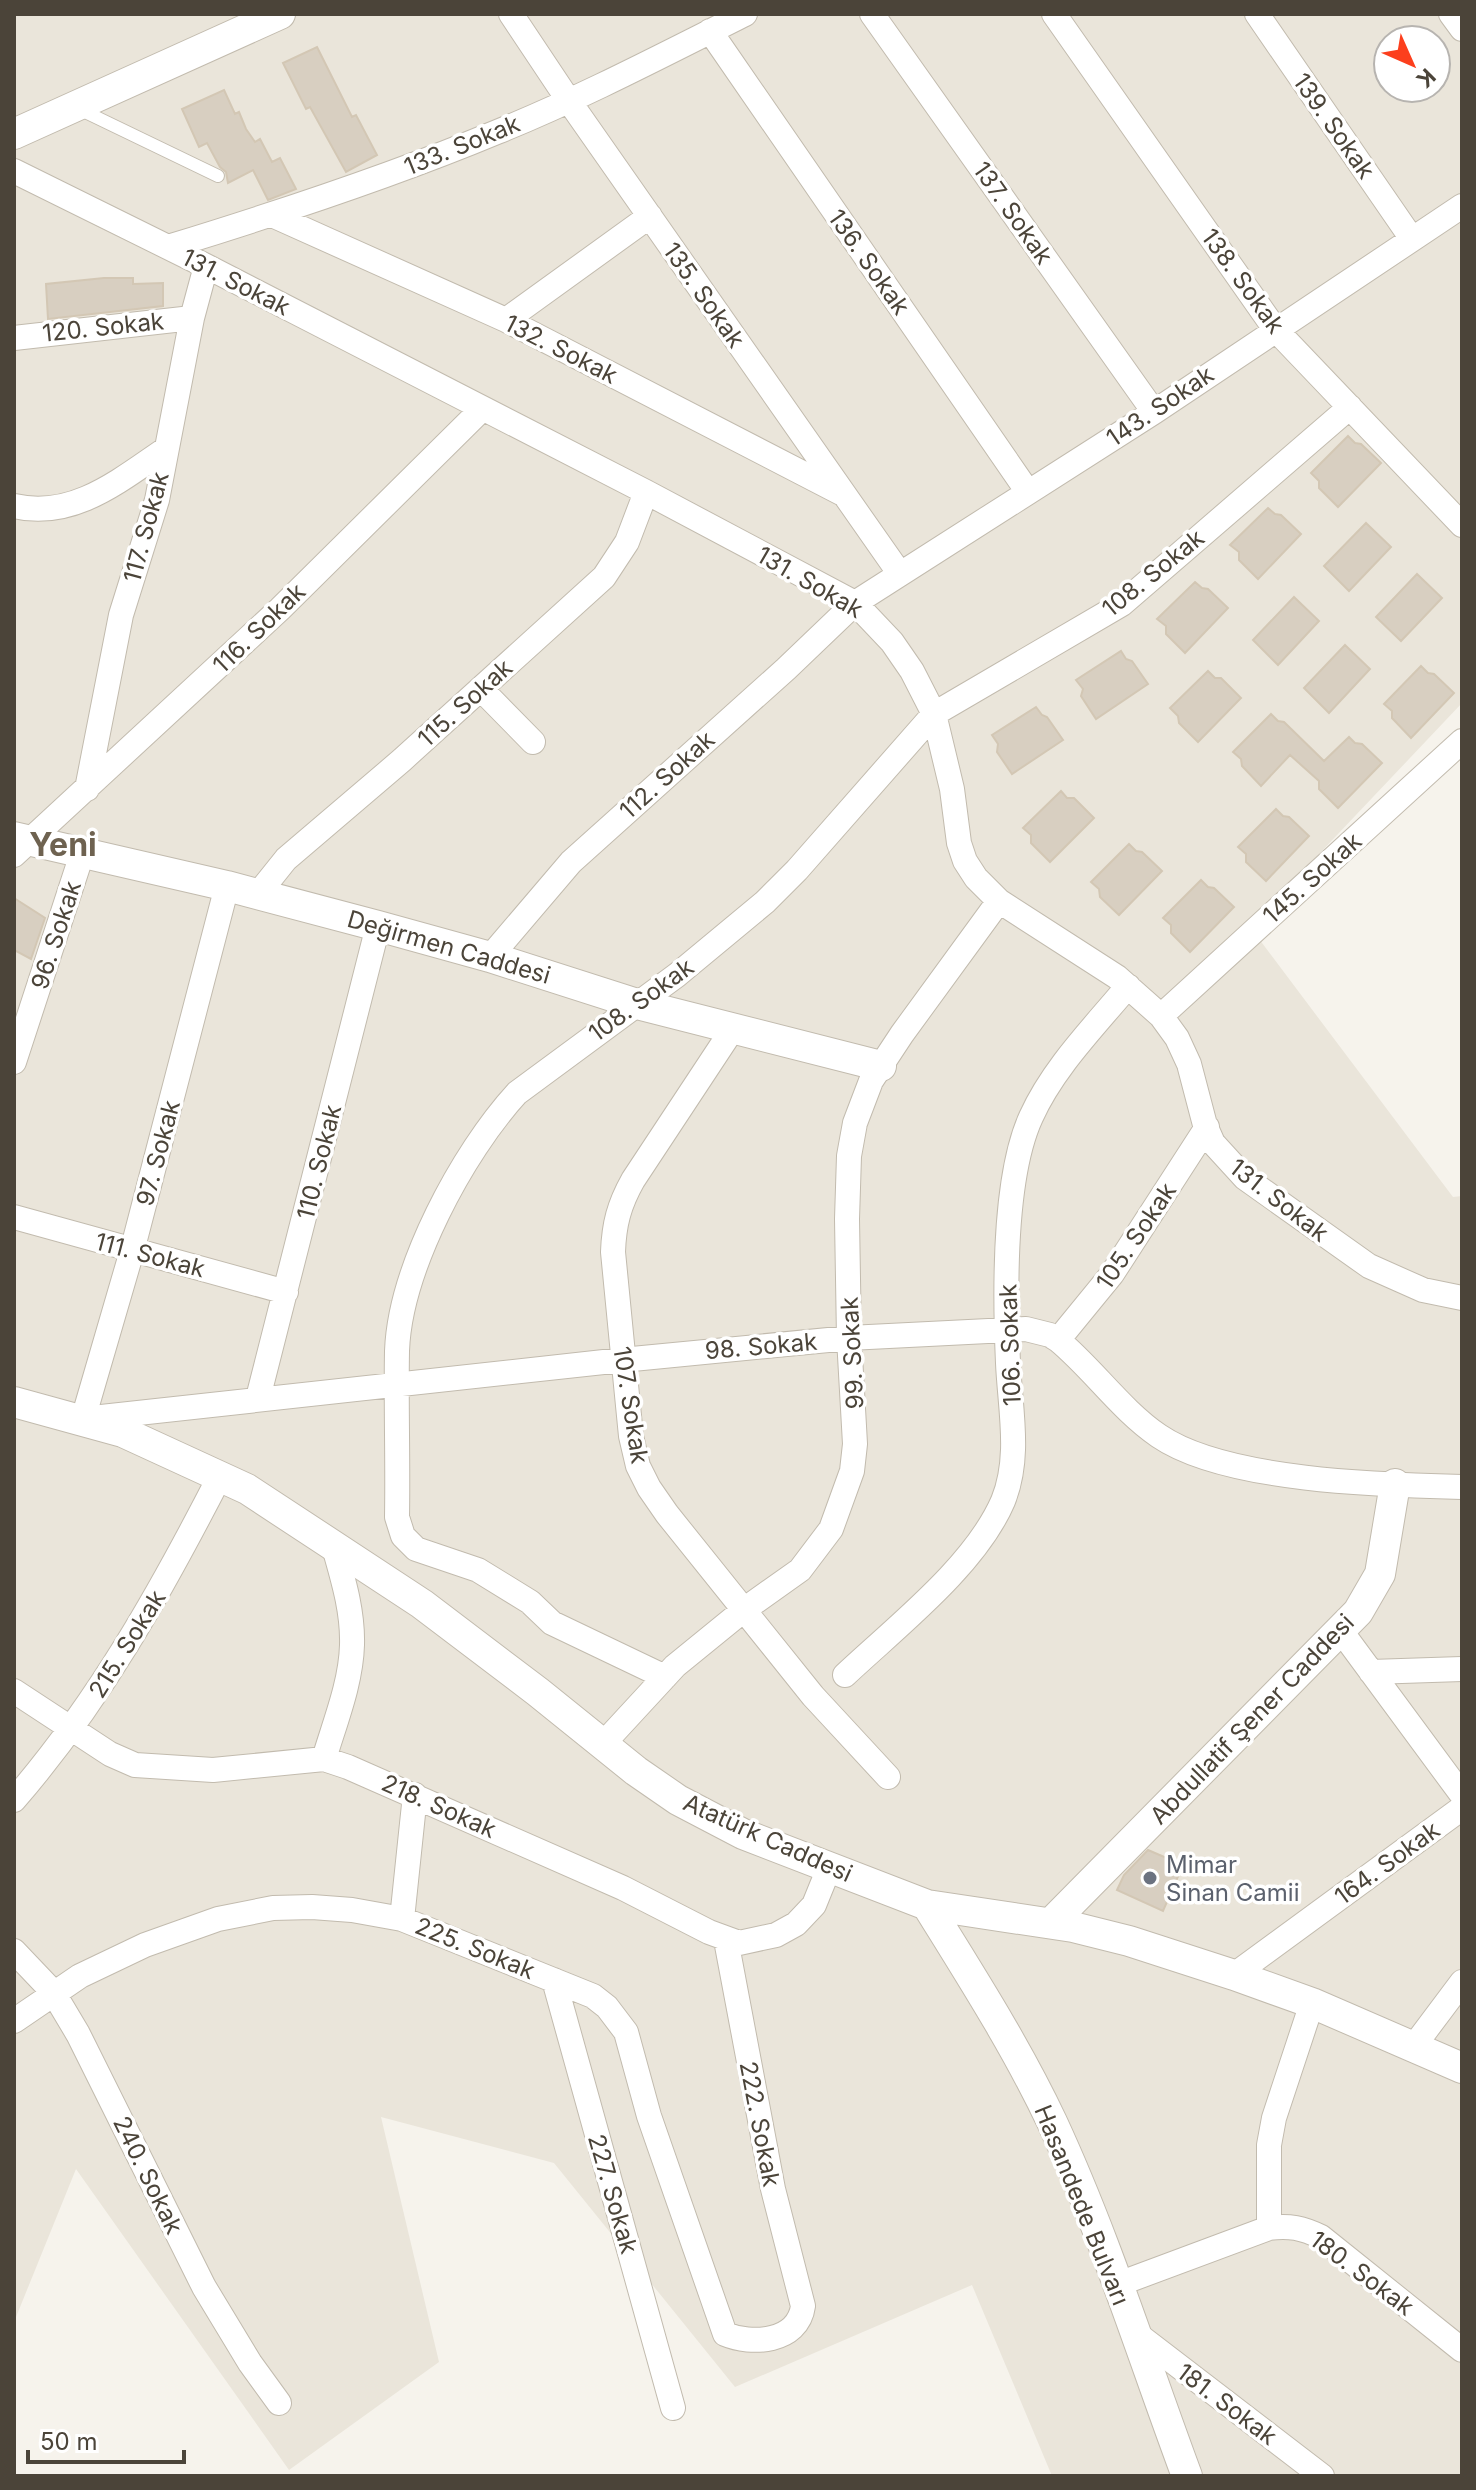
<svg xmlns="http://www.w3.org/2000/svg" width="1476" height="2490" font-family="Inter,sans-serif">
	<rect width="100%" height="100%" fill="#f6f3ec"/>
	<path fill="#eae5da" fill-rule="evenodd" d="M 14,14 L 1462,14 L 1462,703 L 1250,927 L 1453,1197 L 1462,1196 L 1462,2476 L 1052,2476 L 972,2285 L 735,2387 L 554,2163 L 381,2117 L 439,2362 L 289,2470 L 76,2169 L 14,2322 ZM 1388,40 L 1436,40 L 1436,88 L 1388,88 Z"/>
	<path fill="#d8cfc1" stroke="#d3c7b4" stroke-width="2" d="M 317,47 L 352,117 L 356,115 L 377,155 L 346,172 L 310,107 L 306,109 L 283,63 Z
		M 224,90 L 235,114 L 239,112 L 246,129 L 255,142 L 260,139 L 272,162 L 280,158 L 296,189 L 268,200 L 253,170 L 228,183 L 226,172 L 220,167 L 207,143 L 199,147 L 182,109 Z
		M 104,278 L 133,278 L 133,284 L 163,283 L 163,306 L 48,319 L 46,284 Z
		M 1348,436 L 1355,443 L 1361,444 L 1381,463 L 1338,507 L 1319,488 L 1319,481 L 1311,473 Z
		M 1268,508 L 1275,514 L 1281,515 L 1301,534 L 1258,579 L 1239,560 L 1239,552 L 1230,545 Z
		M 1366,523 L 1391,547 L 1349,591 L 1324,566 Z
		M 1417,574 L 1442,598 L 1401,641 L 1376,617 Z
		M 1195,582 L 1202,588 L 1208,589 L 1228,608 L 1185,653 L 1166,634 L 1166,626 L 1157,619 Z
		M 1294,597 L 1319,621 L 1278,665 L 1253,640 Z
		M 1345,645 L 1370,669 L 1329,713 L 1304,688 Z
		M 1121,651 L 1126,659 L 1132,661 L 1148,684 L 1096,719 L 1081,696 L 1083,689 L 1076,680 Z
		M 1421,666 L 1428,673 L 1434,674 L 1454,693 L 1411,738 L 1392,718 L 1392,711 L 1384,704 Z
		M 1208,671 L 1215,678 L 1221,678 L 1241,698 L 1198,742 L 1179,723 L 1178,716 L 1170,708 Z
		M 1036,707 L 1042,715 L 1047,717 L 1063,740 L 1012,774 L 997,752 L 998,744 L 992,735 Z
		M 1271,714 L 1278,721 L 1284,722 L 1324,761 L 1349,737 L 1355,743 L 1362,744 L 1382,763 L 1338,808 L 1319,789 L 1319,781 L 1290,755 L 1261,786 L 1242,766 L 1241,759 L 1233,752 Z
		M 1061,791 L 1067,798 L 1074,798 L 1094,818 L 1050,862 L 1031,843 L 1031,835 L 1023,828 Z
		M 1276,809 L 1283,816 L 1289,817 L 1309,836 L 1266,881 L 1246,862 L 1246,854 L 1238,847 Z
		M 1129,844 L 1136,851 L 1142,852 L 1162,871 L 1119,915 L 1100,897 L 1099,889 L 1091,882 Z
		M 1201,880 L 1208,887 L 1214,888 L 1234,907 L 1190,952 L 1171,933 L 1171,925 L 1163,918 Z
		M 14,898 L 45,918 L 31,959 L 14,950 Z
		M 1148,1850 L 1183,1865 L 1163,1911 L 1117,1890 L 1124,1875 Z"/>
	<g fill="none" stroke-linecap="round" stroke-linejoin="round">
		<defs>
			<path id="service" d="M 77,108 L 218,176"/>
			<path id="minor" d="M 511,14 L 569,101 L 900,574
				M 872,14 L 1154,412
				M 1054,14 L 1275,329 L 1462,525
				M 1257,14 L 1412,239
				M 1451,14 L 1462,29
				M 710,31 L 1028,492
				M 14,171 L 206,266 L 646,492 L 855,603 L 892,642 L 912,671 L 934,714 L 952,789 L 959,843 L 965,861 L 976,878 L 999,901 L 1117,977 L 1161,1016 L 1177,1038 L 1189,1064 L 1205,1125 L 1213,1143 L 1245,1178 L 1369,1266 L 1423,1290 L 1462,1298
				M 272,215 L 506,320 L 841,493
				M 168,247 C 279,213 389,177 497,132 C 581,98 663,55 745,14
				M 506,320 L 650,216
				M 14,338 L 192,318
				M 14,506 C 73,520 120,480 166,449
				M 481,689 L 533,742
				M 87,789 L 121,615 L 157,500 L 192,318 L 206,266
				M 14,855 L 280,609 L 482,409
				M 227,886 L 132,1251 L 83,1419 L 622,1360 L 849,1338 L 1026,1329 L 1050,1335 L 1058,1340 C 1093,1369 1121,1410 1159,1436 C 1225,1481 1382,1485 1462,1487
				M 258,894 L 286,859 L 402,760 L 604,577 L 627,542 L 646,492
				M 490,957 L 571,862 L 786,669 L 855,603 L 1154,412 L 1462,206
				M 1161,1016 L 1462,741
				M 734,1027 L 633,1180 C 619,1205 614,1224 613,1252 L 631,1436 L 638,1466 L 649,1488 L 667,1514 L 813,1696 L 888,1777
				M 14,1062 L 82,854
				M 14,1217 L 286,1292
				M 1058,1340 L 1112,1274 L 1207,1127
				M 258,1398 L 378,926
				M 1341,1631 L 1462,1795
				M 1371,1672 L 1462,1669
				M 845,1675 C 896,1627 975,1566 1003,1501 C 1021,1457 1010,1409 1008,1363 C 1005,1296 1003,1178 1031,1117 C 1053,1068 1094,1027 1128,986
				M 665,1677 L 552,1623 L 530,1602 L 478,1570 L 416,1549 L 403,1536 L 397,1517 C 398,1462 396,1406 397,1351 C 400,1269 462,1153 517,1093 L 677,975 L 765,902 L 797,870 L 934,714 L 1122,604 L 1350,407
				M 14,1691 L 110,1754 L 135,1765 L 213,1770 L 324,1759 L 348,1767 L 623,1888 L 709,1932 L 739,1943 L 776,1935 L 796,1924 L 814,1905 L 829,1868
				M 603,1744 L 675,1666 L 745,1609 L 800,1570 L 831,1529 L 852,1471 L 855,1444 L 849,1338 L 847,1219 L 849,1156 L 855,1123 L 871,1081 L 902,1034 L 999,901
				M 324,1759 C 335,1722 351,1683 352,1645 C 353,1611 343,1579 334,1547
				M 14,1800 C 99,1702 161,1591 220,1476
				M 402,1919 L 415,1795
				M 14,1951 L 53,1992 L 78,2034 L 204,2287 L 250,2363 L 279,2403
				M 1234,1975 L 1462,1808
				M 554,1980 L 673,2408
				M 14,2021 L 80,1976 L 145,1945 L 218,1919 L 273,1908 L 312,1907 L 352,1910 L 402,1919 L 593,1996 L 607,2007 L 626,2032 L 649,2116 L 725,2334 C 751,2345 798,2343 803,2306 L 773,2189 L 726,1940
				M 1414,2046 L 1462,1982
				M 1269,2228 L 1269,2145 L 1274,2118 L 1312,2003
				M 1116,2285 L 1269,2228 C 1289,2225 1303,2228 1321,2237 L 1462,2350
				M 1133,2331 L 1322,2476"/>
			<path id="tertiary" d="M 14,134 L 280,14
				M 14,837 L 227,886 L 378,926 L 490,957 L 637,1004 L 881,1066
				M 14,1402 L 123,1432 L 247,1489 L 422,1604 L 538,1692 L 636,1771 L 678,1800 L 743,1834 L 927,1905 L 1073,1927 L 1129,1941 L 1234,1975 L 1312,2003 L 1462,2068
				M 927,1905 C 971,1976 1016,2046 1052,2122 C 1105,2236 1143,2358 1187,2476
				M 1051,1923 L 1358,1612 L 1380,1574 L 1395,1484"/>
		</defs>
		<use href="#service" stroke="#c2bbae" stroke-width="14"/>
		<use href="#minor" stroke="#c2bbae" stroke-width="26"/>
		<use href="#tertiary" stroke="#c2bbae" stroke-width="32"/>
		<use href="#service" stroke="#fff" stroke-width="12"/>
		<use href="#minor" stroke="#fff" stroke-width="24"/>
		<use href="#tertiary" stroke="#fff" stroke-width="30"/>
	</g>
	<circle fill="#6b7280" stroke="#fff" stroke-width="3" cx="1150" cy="1878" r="8"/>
	<g text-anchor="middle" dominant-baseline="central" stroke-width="7" stroke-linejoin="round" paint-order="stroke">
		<g font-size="24" fill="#4b4439" stroke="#fff">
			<text transform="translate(1334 126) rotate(55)">139. Sokak</text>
			<text transform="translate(462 145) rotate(-22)">133. Sokak</text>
			<text transform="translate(1013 213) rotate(55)">137. Sokak</text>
			<text transform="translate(869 262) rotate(55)">136. Sokak</text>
			<text transform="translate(1243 281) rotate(54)">138. Sokak</text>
			<text transform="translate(236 282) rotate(27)">131. Sokak</text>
			<text transform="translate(704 295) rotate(55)">135. Sokak</text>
			<text transform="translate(103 327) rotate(-6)">120. Sokak</text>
			<text transform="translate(561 349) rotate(27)">132. Sokak</text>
			<text transform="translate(1160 406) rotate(-34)">143. Sokak</text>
			<text transform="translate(146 527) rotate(-75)">117. Sokak</text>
			<text transform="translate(1153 573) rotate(-39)">108. Sokak</text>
			<text transform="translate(810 582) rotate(30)">131. Sokak</text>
			<text transform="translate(259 628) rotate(-44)">116. Sokak</text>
			<text transform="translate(465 703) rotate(-42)">115. Sokak</text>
			<text transform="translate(667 775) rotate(-42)">112. Sokak</text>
			<text transform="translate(1312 878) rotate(-42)">145. Sokak</text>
			<text transform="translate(56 935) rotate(-72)">96. Sokak</text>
			<text transform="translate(449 947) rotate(16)">Değirmen Caddesi</text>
			<text transform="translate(641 1000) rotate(-36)">108. Sokak</text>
			<text transform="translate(158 1153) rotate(-75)">97. Sokak</text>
			<text transform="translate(319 1162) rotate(-76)">110. Sokak</text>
			<text transform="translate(1279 1200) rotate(38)">131. Sokak</text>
			<text transform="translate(1136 1236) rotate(-56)">105. Sokak</text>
			<text transform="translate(150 1255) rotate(15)">111. Sokak</text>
			<text transform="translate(1010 1345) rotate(-92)">106. Sokak</text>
			<text transform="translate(761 1346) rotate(-5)">98. Sokak</text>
			<text transform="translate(852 1353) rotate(-93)">99. Sokak</text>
			<text transform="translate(631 1405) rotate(81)">107. Sokak</text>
			<text transform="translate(127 1644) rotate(-58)">215. Sokak</text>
			<text transform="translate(1252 1719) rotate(-46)">Abdullatif Şener Caddesi</text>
			<text transform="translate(439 1806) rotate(24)">218. Sokak</text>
			<text transform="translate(768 1838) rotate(24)">Atatürk Caddesi</text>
			<text transform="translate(1387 1863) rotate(-36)">164. Sokak</text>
			<text transform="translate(475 1948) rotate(22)">225. Sokak</text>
			<text transform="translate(760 2124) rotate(79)">222. Sokak</text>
			<text transform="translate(148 2175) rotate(64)">240. Sokak</text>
			<text transform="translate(613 2194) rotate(74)">227. Sokak</text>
			<text transform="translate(1082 2205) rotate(68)">Hasandede Bulvarı</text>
			<text transform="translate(1362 2273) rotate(37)">180. Sokak</text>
			<text transform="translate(1227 2404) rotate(37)">181. Sokak</text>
		</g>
		<g font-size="24" fill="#5b616d" stroke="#fff" text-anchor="start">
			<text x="1166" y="1864">Mimar<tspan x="1166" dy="28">Sinan Camii</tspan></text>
		</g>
		<g font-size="32" font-weight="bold" fill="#6e6250" stroke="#fff">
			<text x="63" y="844">Yeni</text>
		</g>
	</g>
	<rect width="1476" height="2490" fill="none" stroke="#4b4439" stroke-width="32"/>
	<g transform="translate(1412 64) rotate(135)"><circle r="38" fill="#ffffff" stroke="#b7b4b0" stroke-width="2"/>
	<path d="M0-6L14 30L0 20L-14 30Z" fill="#fc3f1d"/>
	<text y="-12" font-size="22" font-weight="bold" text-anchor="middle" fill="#4b4439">K</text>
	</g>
	<path d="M28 2450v12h156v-12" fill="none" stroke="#4b4439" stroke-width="4"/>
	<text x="40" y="2450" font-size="24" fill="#4b4439" stroke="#ffffff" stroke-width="6" paint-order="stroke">50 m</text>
</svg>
